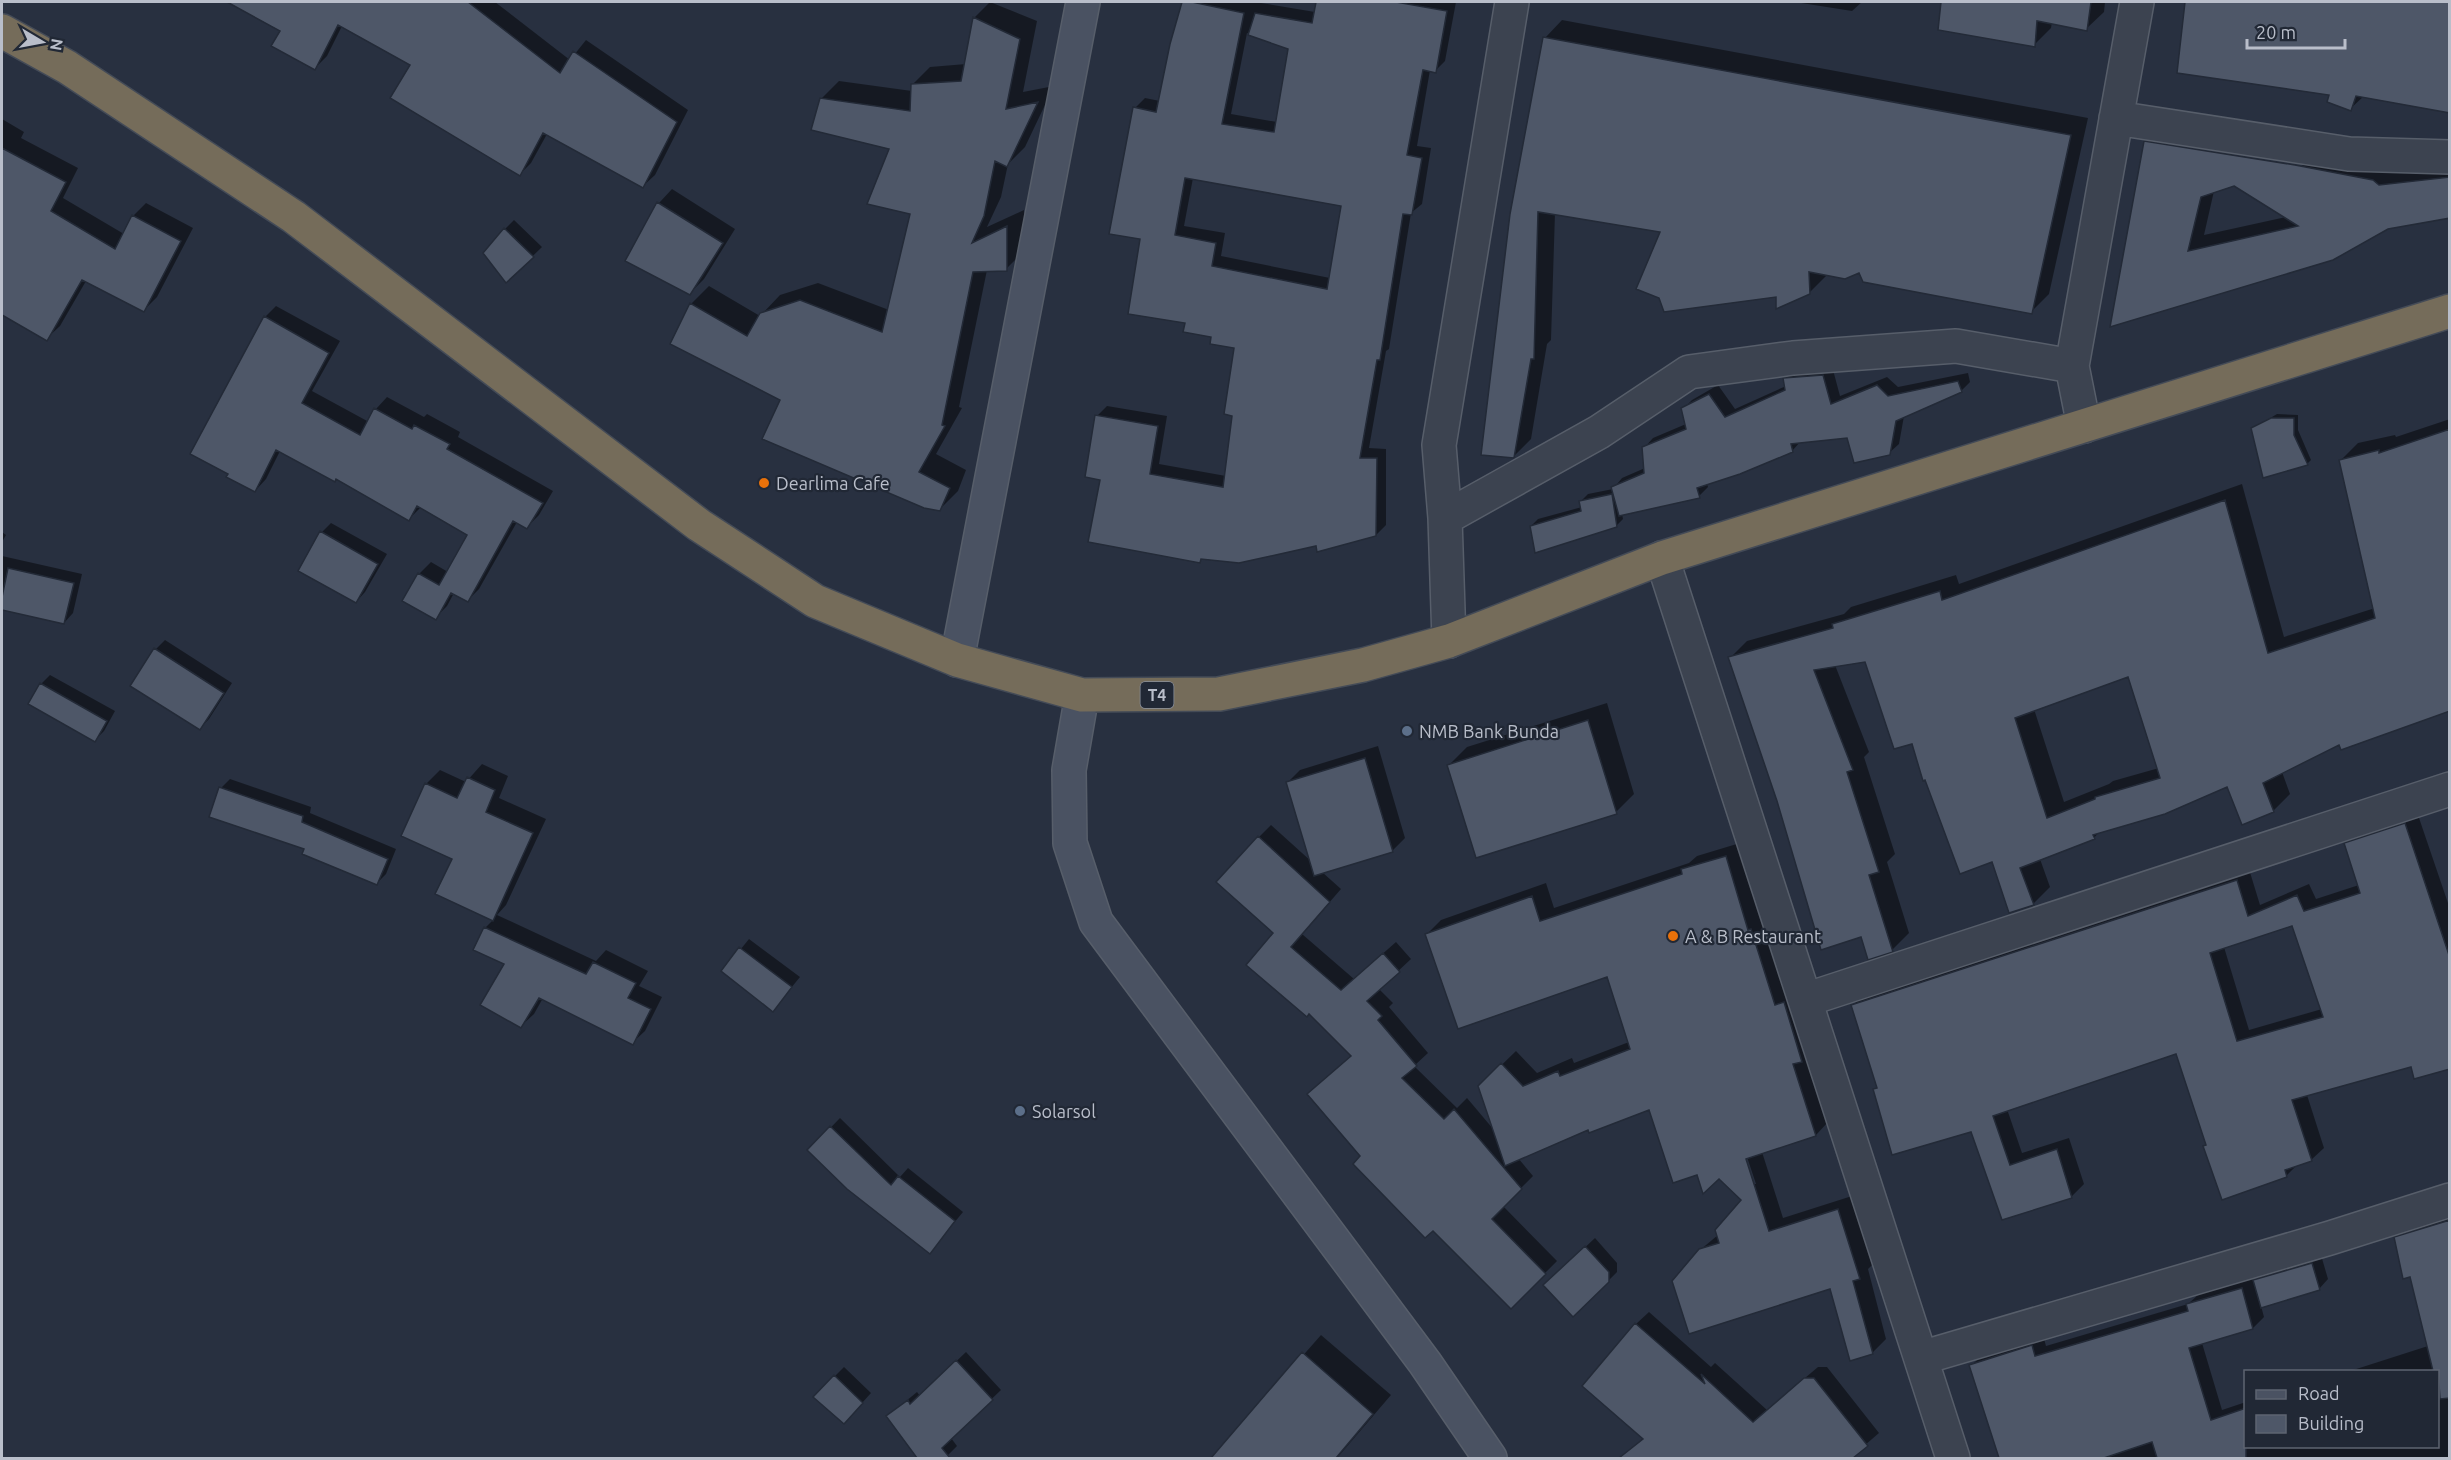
<svg xmlns="http://www.w3.org/2000/svg" width="2451" height="1460" font-family="Ubuntu,sans-serif">
	<rect width="100%" height="100%" fill="#283040"/>
	<path fill="#0007" fill-rule="evenodd" d="M 230,2 L 495,2 L 570,60 L 586,40 L 688,110 L 655,175 L 643,186 L 547,134 L 531,163 L 520,174 L 412,64 L 342,26 L 327,56 L 315,68 L 282,30 Z
		M 990,2 L 1037,21 L 1023,92 L 1054,86 L 1025,147 L 1008,164 L 1001,197 L 987,227 L 1024,210 L 1024,251 L 1006,269 L 987,270 L 959,407 L 962,408 L 936,454 L 966,470 L 958,491 L 940,509 L 782,399 L 691,304 L 709,286 L 760,316 L 780,295 L 818,283 L 889,310 L 911,213 L 891,148 L 821,99 L 839,81 L 912,91 L 912,85 L 930,67 L 966,64 L 974,18 Z
		M 1183,2 L 1255,2 L 1315,12 L 1318,2 L 1456,2 L 1445,61 L 1435,71 L 1430,70 L 1417,146 L 1431,148 L 1422,204 L 1411,213 L 1389,349 L 1386,351 L 1369,448 L 1386,449 L 1386,525 L 1376,535 L 1203,558 L 1200,561 L 1102,478 L 1097,416 L 1107,406 L 1167,416 L 1159,464 L 1226,476 L 1234,415 L 1236,346 L 1186,322 L 1135,108 L 1145,98 L 1160,101 L 1171,45 ZM 1247,33 L 1290,48 L 1277,122 L 1231,114 ZM 1193,178 L 1343,204 L 1330,278 L 1221,256 L 1225,233 L 1184,226 Z
		M 1795,2 L 1862,2 L 1852,11 Z
		M 1942,2 L 2105,2 L 2104,12 L 2086,29 L 2052,22 L 2051,28 L 2034,45 L 1940,28 Z
		M 2187,2 L 2450,2 L 2450,111 L 2364,96 L 2350,109 L 2331,94 L 2179,72 Z
		M 1562,20 L 2088,118 L 2049,294 L 2031,312 L 1860,271 L 1827,275 L 1809,293 L 1777,295 L 1662,231 L 1555,213 L 1551,340 L 1547,344 L 1531,439 L 1513,457 L 1545,38 Z
		M 2,119 L 24,132 L 21,138 L 78,168 L 63,198 L 124,234 L 133,216 L 146,203 L 193,228 L 157,297 L 144,310 L 86,281 L 60,326 L 46,339 L 2,315 Z
		M 2162,125 L 2450,162 L 2450,216 L 2388,228 L 2112,325 L 2145,142 ZM 2157,142 L 2303,164 L 2302,167 L 2157,145 ZM 2234,184 L 2286,217 L 2204,235 L 2214,191 Z
		M 672,189 L 735,229 L 704,279 L 690,293 L 627,260 L 659,203 Z
		M 514,220 L 542,247 L 507,281 L 505,229 Z
		M 276,306 L 340,341 L 312,391 L 369,422 L 376,409 L 387,397 L 424,417 L 427,414 L 460,432 L 458,437 L 553,491 L 539,515 L 527,527 L 517,522 L 479,589 L 468,600 L 454,593 L 447,606 L 435,618 L 404,600 L 419,574 L 431,562 L 448,572 L 469,534 L 420,508 L 409,519 L 337,478 L 280,451 L 266,479 L 255,491 L 265,317 Z
		M 1832,366 L 1840,396 L 1887,377 L 1898,387 L 1968,373 L 1970,382 L 1961,391 L 1904,416 L 1899,444 L 1889,453 L 1848,436 L 1801,441 L 1792,451 L 1707,483 L 1708,487 L 1699,496 L 1622,514 L 1623,519 L 1616,526 L 1531,526 L 1538,519 L 1582,507 L 1581,501 L 1588,494 L 1613,489 L 1622,478 L 1645,468 L 1644,448 L 1653,438 L 1686,424 L 1683,409 L 1692,400 L 1718,385 L 1735,409 L 1786,386 L 1785,379 L 1794,370 Z
		M 2277,414 L 2298,415 L 2298,430 L 2311,460 L 2307,464 L 2252,429 Z
		M 2450,419 L 2450,709 L 2340,743 L 2282,772 L 2290,794 L 2273,811 L 2228,785 L 2100,831 L 2094,838 L 2040,859 L 2050,887 L 2033,904 L 1993,860 L 1913,742 L 1866,660 L 1835,665 L 1869,752 L 1864,757 L 1895,854 L 1887,862 L 1909,933 L 1892,950 L 1862,935 L 1778,801 L 1730,658 L 1747,641 L 1844,614 L 1851,607 L 1956,575 L 1959,584 L 2242,484 L 2284,637 L 2375,608 L 2341,460 L 2358,443 L 2395,435 L 2396,437 ZM 2129,675 L 2159,768 L 2113,781 L 2109,784 L 2064,802 L 2034,709 Z
		M 331,523 L 387,554 L 365,592 L 356,602 L 322,532 Z
		M 2,532 L 6,535 L 2,542 Z
		M 2,556 L 82,574 L 73,613 L 64,623 L 2,609 L 5,589 L 2,587 Z
		M 165,640 L 232,683 L 209,719 L 200,728 L 156,649 Z
		M 50,675 L 115,711 L 104,731 L 95,740 L 41,684 Z
		M 1607,703 L 1634,794 L 1616,812 L 1449,765 L 1467,747 Z
		M 1378,746 L 1405,838 L 1392,851 L 1322,872 L 1341,889 L 1302,934 L 1354,979 L 1396,942 L 1411,959 L 1379,989 L 1393,1003 L 1389,1007 L 1428,1053 L 1414,1066 L 1457,1108 L 1467,1098 L 1494,1130 L 1479,1087 L 1516,1051 L 1537,1073 L 1572,1058 L 1574,1063 L 1629,1042 L 1608,975 L 1427,934 L 1441,920 L 1546,883 L 1554,908 L 1689,863 L 1697,856 L 1740,843 L 1829,1121 L 1816,1135 L 1762,1152 L 1783,1218 L 1852,1196 L 1873,1264 L 1868,1269 L 1886,1339 L 1872,1353 L 1831,1287 L 1700,1250 L 1718,1235 L 1743,1200 L 1719,1177 L 1698,1173 L 1650,1108 L 1589,1128 L 1518,1158 L 1533,1176 L 1503,1206 L 1557,1261 L 1511,1307 L 1362,1156 L 1309,1094 L 1352,1055 L 1275,933 L 1259,837 L 1271,825 L 1312,862 L 1287,783 L 1300,770 ZM 1745,1151 L 1756,1184 L 1752,1184 L 1742,1152 Z
		M 482,764 L 508,776 L 499,798 L 546,819 L 506,905 L 497,915 L 596,961 L 606,950 L 648,971 L 639,986 L 662,997 L 645,1031 L 632,1043 L 543,998 L 534,1014 L 521,1026 L 506,964 L 475,949 L 486,927 L 493,920 L 454,858 L 426,784 L 440,770 L 466,782 Z
		M 230,779 L 311,807 L 310,813 L 396,849 L 386,874 L 377,883 L 306,848 L 221,788 Z
		M 2417,812 L 2450,909 L 2450,1067 L 2412,1065 L 2307,1095 L 2324,1148 L 2311,1160 L 2298,1164 L 2286,1176 L 2207,1144 L 2177,1053 L 2007,1109 L 2022,1153 L 2069,1138 L 2084,1184 L 2072,1196 L 2003,1218 L 1972,1130 L 1875,1089 L 1878,1086 L 1853,1005 L 1865,993 L 2249,869 L 2260,905 L 2309,884 L 2316,899 L 2359,885 L 2345,844 L 2358,831 ZM 2293,924 L 2322,1009 L 2249,1030 L 2224,947 Z
		M 749,939 L 800,977 L 773,1010 L 723,971 Z
		M 840,1118 L 900,1177 L 908,1168 L 963,1212 L 930,1252 L 809,1150 Z
		M 2450,1213 L 2450,1457 L 2076,1458 L 2075,1456 L 2069,1458 L 2001,1458 L 1971,1366 L 1982,1355 L 2043,1335 L 2046,1346 L 2188,1304 L 2199,1294 L 2253,1278 L 2254,1281 L 2264,1271 L 2321,1255 L 2328,1279 L 2319,1289 L 2261,1306 L 2264,1317 L 2253,1328 L 2202,1343 L 2222,1410 L 2246,1402 L 2246,1446 L 2438,1446 L 2438,1372 L 2347,1372 L 2428,1346 L 2411,1276 L 2395,1238 L 2407,1227 Z
		M 1595,1238 L 1617,1263 L 1617,1272 L 1608,1281 L 1545,1285 Z
		M 1649,1312 L 1711,1367 L 1715,1363 L 1767,1410 L 1818,1367 L 1827,1367 L 1879,1433 L 1850,1458 L 1624,1458 L 1644,1437 L 1636,1324 Z
		M 1321,1335 L 1391,1395 L 1337,1458 L 1213,1458 Z
		M 966,1352 L 1001,1390 L 951,1438 L 957,1446 L 948,1455 L 944,1458 L 919,1458 L 888,1416 L 917,1392 L 920,1396 Z
		M 844,1367 L 871,1393 L 853,1413 L 835,1376 Z"/>
	<path fill="#4e5768" stroke="#232a37" stroke-width="1.5" fill-rule="evenodd" d="M 227,2 L 468,2 L 560,73 L 573,51 L 677,122 L 643,188 L 543,133 L 520,176 L 390,98 L 410,65 L 338,25 L 315,70 L 271,46 L 280,31 Z
		M 1182,2 L 1192,2 L 1244,13 L 1222,124 L 1274,132 L 1288,49 L 1248,35 L 1255,13 L 1312,23 L 1316,2 L 1396,2 L 1447,11 L 1436,73 L 1423,70 L 1407,155 L 1422,158 L 1412,215 L 1403,214 L 1380,360 L 1377,360 L 1360,458 L 1377,458 L 1376,536 L 1317,552 L 1316,546 L 1239,563 L 1201,559 L 1200,563 L 1088,542 L 1100,480 L 1085,477 L 1095,415 L 1158,426 L 1150,474 L 1223,487 L 1232,416 L 1224,414 L 1234,348 L 1210,344 L 1211,337 L 1183,332 L 1185,323 L 1128,314 L 1140,239 L 1109,234 L 1133,107 L 1156,112 L 1170,44 ZM 1185,178 L 1341,206 L 1327,289 L 1212,266 L 1216,243 L 1175,235 Z
		M 1941,2 L 2091,2 L 2087,31 L 2037,21 L 2035,47 L 1938,30 Z
		M 2185,2 L 2450,2 L 2450,113 L 2356,96 L 2351,111 L 2327,102 L 2329,95 L 2177,73 Z
		M 973,17 L 1020,39 L 1006,109 L 1038,102 L 1007,167 L 995,161 L 984,216 L 972,243 L 1007,226 L 1007,271 L 973,272 L 942,425 L 945,426 L 919,472 L 950,488 L 940,511 L 924,508 L 762,439 L 780,400 L 670,344 L 690,303 L 747,336 L 760,313 L 800,300 L 882,332 L 910,214 L 867,204 L 889,149 L 811,130 L 820,98 L 910,111 L 911,84 L 961,81 Z
		M 1543,37 L 2071,135 L 2032,314 L 1863,282 L 1859,273 L 1845,279 L 1809,272 L 1810,294 L 1776,309 L 1776,297 L 1664,312 L 1659,298 L 1636,289 L 1660,232 L 1538,212 L 1534,359 L 1531,359 L 1514,458 L 1481,455 L 1510,214 Z
		M 2144,141 L 2295,165 L 2373,180 L 2379,185 L 2450,177 L 2450,218 L 2388,229 L 2333,260 L 2110,327 ZM 2234,186 L 2298,226 L 2188,251 L 2201,197 Z
		M 2,148 L 66,182 L 51,211 L 115,249 L 132,215 L 181,241 L 144,312 L 82,280 L 47,341 L 2,315 Z
		M 657,202 L 723,243 L 690,295 L 625,261 Z
		M 504,228 L 534,257 L 506,283 L 483,253 Z
		M 264,316 L 329,353 L 302,403 L 360,435 L 374,408 L 412,429 L 414,425 L 450,444 L 447,449 L 543,503 L 527,529 L 513,521 L 468,602 L 451,593 L 436,620 L 402,601 L 418,573 L 439,585 L 467,535 L 417,506 L 409,521 L 336,479 L 335,482 L 276,450 L 255,492 L 226,477 L 228,474 L 190,454 Z
		M 1823,375 L 1831,404 L 1877,385 L 1888,396 L 1958,381 L 1962,392 L 1896,421 L 1890,455 L 1854,463 L 1847,438 L 1791,444 L 1793,452 L 1740,474 L 1697,488 L 1700,498 L 1619,516 L 1611,487 L 1644,473 L 1642,447 L 1686,429 L 1681,408 L 1709,394 L 1725,417 L 1785,390 L 1783,378 Z
		M 2271,418 L 2294,418 L 2294,435 L 2308,465 L 2263,478 L 2251,428 Z
		M 2450,429 L 2450,711 L 2341,750 L 2339,745 L 2263,783 L 2274,812 L 2242,825 L 2227,787 L 2165,814 L 2093,835 L 2095,839 L 2020,868 L 2034,905 L 2009,913 L 1992,862 L 1960,874 L 1925,780 L 1923,781 L 1912,744 L 1894,749 L 1865,662 L 1814,670 L 1853,770 L 1847,772 L 1879,872 L 1869,875 L 1893,952 L 1868,960 L 1861,937 L 1821,950 L 1777,801 L 1728,657 L 1833,628 L 1832,624 L 1940,591 L 1942,600 L 2225,500 L 2268,653 L 2375,618 L 2339,460 L 2379,450 L 2379,453 ZM 2128,677 L 2160,778 L 2095,797 L 2095,799 L 2047,818 L 2015,718 Z
		M 1612,494 L 1617,527 L 1535,553 L 1530,526 L 1581,511 L 1579,501 Z
		M 320,531 L 378,564 L 356,603 L 298,571 Z
		M 8,568 L 74,583 L 64,624 L 2,610 L 2,597 Z
		M 154,648 L 224,693 L 200,730 L 130,686 Z
		M 40,683 L 107,721 L 95,742 L 28,704 Z
		M 1588,720 L 1617,814 L 1476,858 L 1447,765 Z
		M 1365,758 L 1393,852 L 1314,876 L 1286,782 Z
		M 467,777 L 495,790 L 486,812 L 533,833 L 493,921 L 435,894 L 452,859 L 401,836 L 425,783 L 457,798 Z
		M 219,787 L 303,816 L 302,822 L 388,859 L 377,885 L 302,854 L 304,849 L 209,817 Z
		M 2405,823 L 2450,958 L 2450,1069 L 2414,1079 L 2411,1067 L 2292,1100 L 2312,1161 L 2285,1170 L 2287,1177 L 2222,1200 L 2203,1146 L 2206,1145 L 2176,1054 L 1993,1116 L 2010,1165 L 2057,1149 L 2072,1198 L 2002,1220 L 1971,1132 L 1892,1155 L 1873,1089 L 1877,1088 L 1851,1005 L 2237,880 L 2248,916 L 2297,895 L 2304,911 L 2360,893 L 2344,843 ZM 2292,926 L 2323,1017 L 2237,1041 L 2210,953 Z
		M 1258,836 L 1330,902 L 1291,947 L 1341,990 L 1383,953 L 1400,972 L 1367,1001 L 1382,1016 L 1378,1020 L 1417,1066 L 1402,1078 L 1444,1119 L 1454,1109 L 1522,1189 L 1492,1219 L 1546,1274 L 1511,1309 L 1433,1231 L 1425,1238 L 1353,1164 L 1360,1156 L 1307,1094 L 1351,1056 L 1309,1014 L 1307,1017 L 1246,965 L 1273,933 L 1216,882 Z
		M 1726,856 L 1748,930 L 1751,929 L 1775,1005 L 1784,1002 L 1802,1062 L 1793,1064 L 1816,1136 L 1746,1159 L 1769,1231 L 1838,1209 L 1860,1279 L 1853,1281 L 1873,1354 L 1850,1361 L 1830,1289 L 1689,1334 L 1672,1281 L 1699,1249 L 1719,1243 L 1715,1230 L 1741,1200 L 1719,1179 L 1703,1194 L 1697,1175 L 1673,1183 L 1649,1110 L 1589,1133 L 1588,1130 L 1505,1166 L 1478,1086 L 1501,1063 L 1523,1086 L 1558,1071 L 1560,1076 L 1630,1049 L 1607,977 L 1458,1029 L 1425,934 L 1532,896 L 1540,921 L 1682,874 L 1681,869 Z
		M 484,927 L 586,974 L 593,962 L 636,983 L 628,998 L 651,1009 L 633,1045 L 539,998 L 521,1028 L 480,1005 L 504,964 L 473,950 Z
		M 739,947 L 792,987 L 773,1012 L 721,971 Z
		M 830,1126 L 891,1185 L 898,1176 L 955,1221 L 930,1254 L 847,1189 L 807,1150 Z
		M 2450,1220 L 2450,1398 L 2440,1399 L 2438,1371 L 2433,1371 L 2410,1277 L 2403,1279 L 2394,1237 Z
		M 1585,1246 L 1609,1272 L 1609,1282 L 1573,1317 L 1543,1285 Z
		M 2312,1263 L 2320,1290 L 2261,1308 L 2253,1280 Z
		M 2242,1288 L 2253,1329 L 2189,1348 L 2211,1420 L 2246,1408 L 2246,1458 L 2157,1458 L 2152,1442 L 2104,1458 L 1999,1458 L 1969,1365 L 2032,1345 L 2035,1356 L 2188,1311 L 2186,1304 Z
		M 1635,1323 L 1705,1384 L 1701,1374 L 1753,1422 L 1804,1378 L 1814,1378 L 1868,1446 L 1853,1458 L 1619,1458 L 1643,1439 L 1582,1386 Z
		M 1302,1352 L 1373,1414 L 1336,1458 L 1211,1458 Z
		M 956,1360 L 993,1400 L 942,1448 L 950,1458 L 917,1458 L 886,1416 L 908,1400 L 910,1404 Z
		M 834,1375 L 863,1403 L 844,1424 L 813,1397 Z"/>
	<g fill="none" stroke-linecap="round" stroke-linejoin="round">
		<defs>
			<path id="street" d="M 2116,118 L 2349,154 L 2450,157
				M 2084,426 L 2072,366 L 2137,2
				M 1445,518 L 1599,432 L 1689,372 L 1793,358 L 1956,346 L 2072,366
				M 1662,558 L 1953,1458
				M 1449,641 L 1445,518 L 1439,445 L 1512,2
				M 1805,1000 L 2450,789
				M 1921,1358 L 2330,1238 L 2450,1200"/>
			<path id="secondary" d="M 957,660 L 1083,2
				M 1082,695 L 1069,770 L 1070,843 L 1096,922 L 1425,1363 L 1490,1458"/>
			<path id="highway" d="M 2,31 L 67,67 L 294,217 L 699,525 L 815,601 L 957,660 L 1082,695 L 1219,694 L 1363,665 L 1449,641 L 1662,558 L 2450,311"/>
		</defs>
		<use href="#street" stroke="#575e6a" stroke-width="36"/>
		<use href="#secondary" stroke="#575e6a" stroke-width="36"/>
		<use href="#highway" stroke="#444b57" stroke-width="36"/>
		<use href="#street" stroke="#3c4350" stroke-width="33"/>
		<use href="#secondary" stroke="#4a5262" stroke-width="33"/>
		<use href="#highway" stroke="#756c5a" stroke-width="33"/>
	</g>
	<g fill="#e8710a" stroke="#212835" stroke-width="2">
		<circle cx="764" cy="483" r="6"/>
		<circle cx="1673" cy="936" r="6"/>
	</g>
	<g fill="#5c6f8a" stroke="#212835" stroke-width="2">
		<circle cx="1407" cy="731" r="6"/>
		<circle cx="1020" cy="1111" r="6"/>
	</g>
	<g text-anchor="middle" dominant-baseline="central" stroke-width="4.5" stroke-linejoin="round" paint-order="stroke">
		<rect fill="#212835" stroke="#8b919d" stroke-width="1.5" x="1140.5" y="682" width="33" height="26" rx="4.5"/>
		<g font-size="16" font-weight="bold" fill="#b9beca">
			<text x="1157" y="695">T4</text>
		</g>
		<g font-size="18" fill="#b9beca" stroke="#212835" text-anchor="start">
			<text x="776" y="483">Dearlima Cafe</text>
			<text x="1419" y="731">NMB Bank Bunda</text>
			<text x="1685" y="936">A &amp; B Restaurant</text>
			<text x="1032" y="1111">Solarsol</text>
		</g>
	</g>
	<rect width="2451" height="1460" fill="none" stroke="#b9beca" stroke-width="6"/>
	<rect x="2244" y="1370" width="195" height="78" fill="#212835" stroke="#5e6471" stroke-width="1.5"/>
	<rect x="2256" y="1390" width="30" height="9" fill="#4a5262" stroke="#5e6471" stroke-width="1.5"/>
	<text x="2298" y="1400" font-size="18" fill="#b9beca">Road</text>
	<rect x="2256" y="1415" width="30" height="18" fill="#4e5768" stroke="#5e6471" stroke-width="1.5"/>
	<text x="2298" y="1430" font-size="18" fill="#b9beca">Building</text>
	<g transform="translate(42 42) rotate(100)" stroke="#212835" stroke-width="4.5" paint-order="stroke">
	<path d="M0-4.5L10 22L0 15L-10 22Z" fill="#b9beca"/>
	<text y="-9" font-size="16" font-weight="bold" text-anchor="middle" fill="#b9beca">N</text>
	</g>
	<path d="M2247 39v9h98v-9" fill="none" stroke="#b9beca" stroke-width="3"/>
	<text x="2256" y="39" font-size="18" fill="#b9beca" stroke="#212835" stroke-width="4.5" paint-order="stroke">20 m</text>
</svg>
